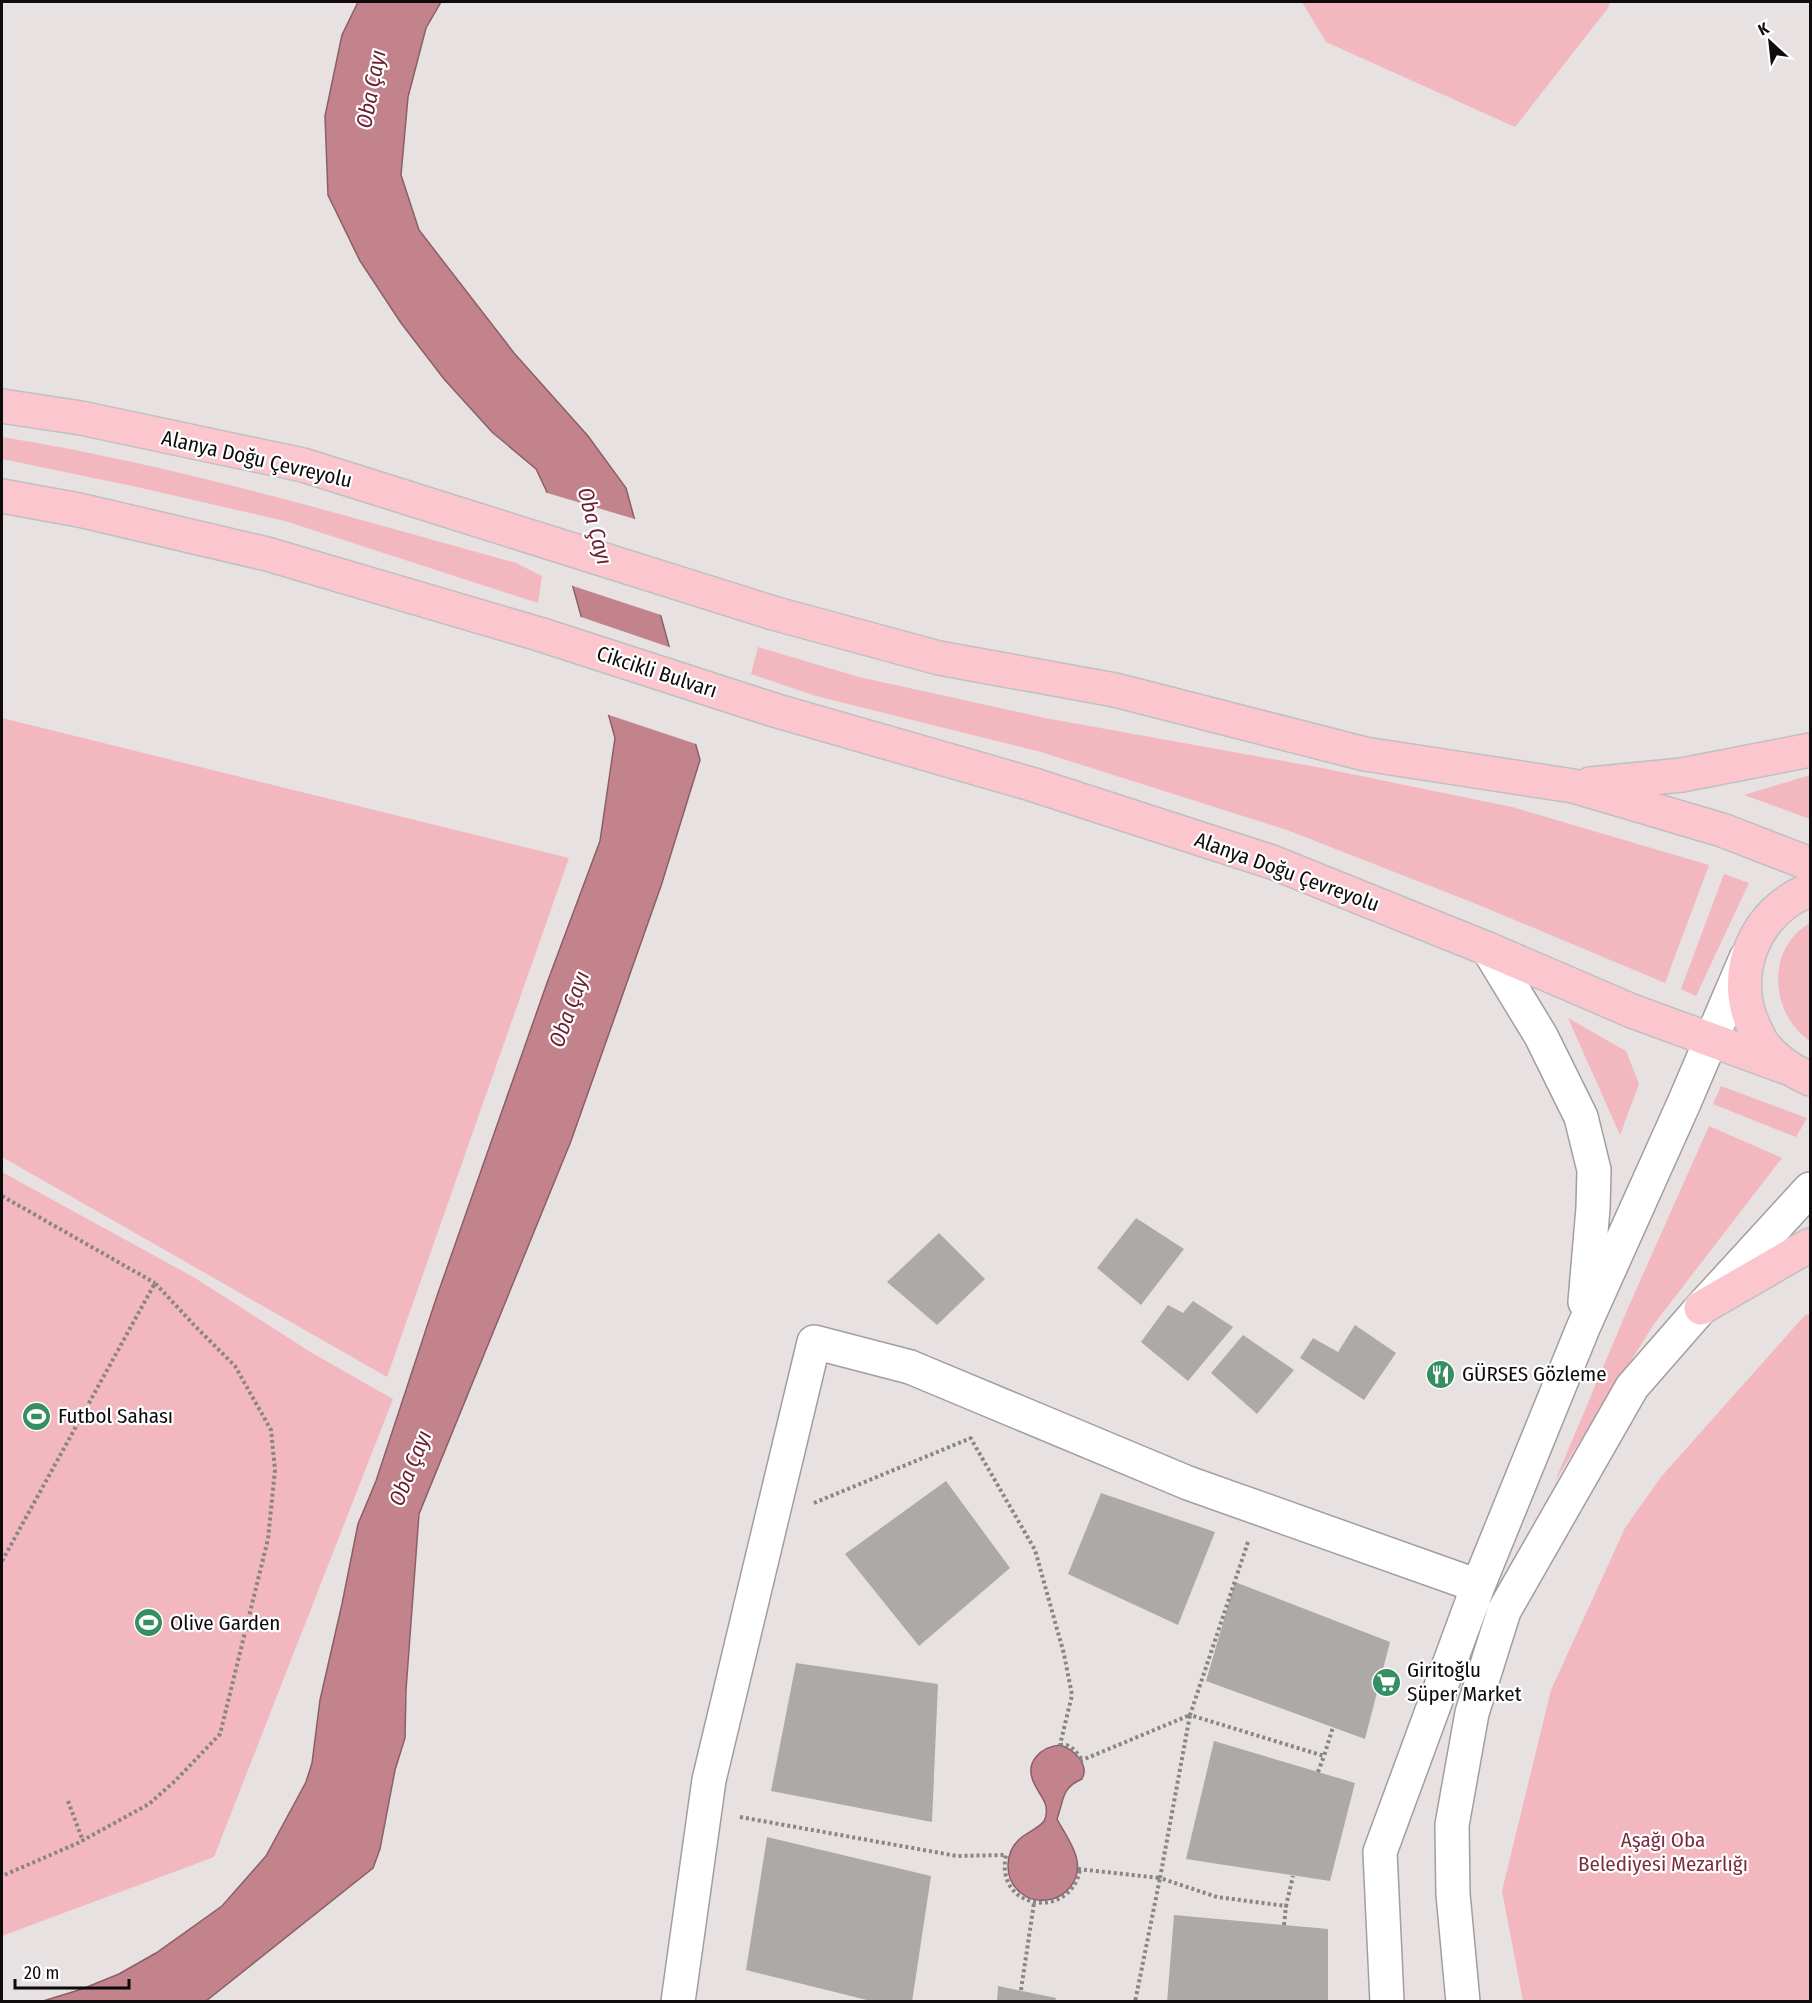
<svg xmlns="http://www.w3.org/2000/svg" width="1812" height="2003" font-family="'Fira Sans Condensed',sans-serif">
	<rect width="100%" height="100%" fill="#e7e1e2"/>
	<path fill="#f2b7bf" d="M 1302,2 L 1610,2 L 1608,8 L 1515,127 L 1326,42 Z
		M 2,437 C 176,465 346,516 516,563 L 542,576 L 538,603 L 285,521 L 137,487 L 2,459 Z
		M 758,647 L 859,677 L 1045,718 L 1322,768 L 1512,807 L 1709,865 L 1665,983 L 1479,905 L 1287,830 L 1041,752 L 816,696 L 751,674 Z
		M 2,718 L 569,858 L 387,1377 L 2,1157 Z
		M 1810,775 L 1810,819 L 1744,795 Z
		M 1724,874 L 1749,883 L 1696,996 L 1681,989 Z
		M 1810,923 L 1810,1041 C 1770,1014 1765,949 1810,923 Z
		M 1568,1018 L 1626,1051 L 1639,1084 L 1620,1135 Z
		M 1721,1086 L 1807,1118 L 1796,1137 L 1713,1104 Z
		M 1709,1126 L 1782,1158 L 1654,1324 L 1555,1481 L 1628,1308 Z
		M 2,1172 L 195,1278 L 312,1353 L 393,1399 L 214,1857 L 2,1936 Z
		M 1810,1314 L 1810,2001 L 1523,2001 L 1502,1891 L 1551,1690 L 1625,1528 L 1661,1477 L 1805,1315 Z"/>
	<path fill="#c2838d" stroke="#8c5f66" stroke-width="1.5" d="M 358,2 L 441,2 L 426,28 L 408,97 L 401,175 L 419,230 L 514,353 L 588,436 L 626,488 L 700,760 L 661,886 L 571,1141 L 419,1514 L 406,1690 L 405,1738 L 395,1770 L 380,1849 L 373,1868 L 206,2001 L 40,2002 L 82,1989 L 119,1974 L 156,1953 L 222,1906 L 266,1856 L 306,1782 L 312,1763 L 320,1700 L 342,1604 L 358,1524 L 376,1481 L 437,1296 L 547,983 L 600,841 L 615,738 L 546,490 L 536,469 L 492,432 L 444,379 L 401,323 L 360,261 L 328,195 L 325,116 L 342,35 Z
		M 1060,1745 C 1073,1749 1090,1764 1082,1779 C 1061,1788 1064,1800 1057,1819 C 1068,1840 1088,1863 1071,1886 C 1065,1894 1057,1899 1047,1900 C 1038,1901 1028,1899 1021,1893 C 1003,1879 1004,1851 1022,1837 C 1028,1832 1039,1828 1044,1821 C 1047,1816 1047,1808 1045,1803 C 1042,1796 1037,1790 1034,1783 C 1024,1763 1040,1747 1060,1745 Z"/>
	<path fill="#e7e1e2" d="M 544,492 L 638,520 L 664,616 L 570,585 Z
		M 578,616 L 672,648 L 699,745 L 606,714 Z"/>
	<path fill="#aea9a9" d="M 1136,1218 L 1184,1249 L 1141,1305 L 1097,1268 Z
		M 939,1233 L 985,1279 L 937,1325 L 887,1282 Z
		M 1193,1301 L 1233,1327 L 1188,1381 L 1141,1342 L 1168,1305 L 1183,1313 Z
		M 1355,1325 L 1396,1353 L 1364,1400 L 1300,1358 L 1313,1338 L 1338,1352 Z
		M 1243,1335 L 1294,1370 L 1257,1414 L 1211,1373 Z
		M 946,1481 L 1010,1568 L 919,1646 L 845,1554 Z
		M 1101,1493 L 1215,1532 L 1178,1625 L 1068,1574 Z
		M 1235,1582 L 1390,1642 L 1365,1739 L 1206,1681 Z
		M 796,1663 L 938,1684 L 932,1822 L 771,1791 Z
		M 1214,1741 L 1355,1783 L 1330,1881 L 1186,1859 Z
		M 767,1837 L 931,1876 L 912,2002 L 875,2002 L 746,1970 Z
		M 1174,1915 L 1328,1929 L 1328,2002 L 1167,2002 Z
		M 998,1986 L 1056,1998 L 1055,2002 L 997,2002 Z"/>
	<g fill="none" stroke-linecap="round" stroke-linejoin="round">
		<defs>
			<path id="minor" d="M 1488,949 L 1541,1036 L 1581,1117 L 1594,1170 L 1593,1208 L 1585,1302
				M 678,2002 L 709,1780 L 814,1342 L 910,1367 L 1188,1483 L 1478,1586
				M 1387,2002 L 1380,1852 L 1478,1586 L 1583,1328 L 1684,1103 L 1746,958
				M 1463,2002 L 1453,1894 L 1452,1825 L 1472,1713 L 1504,1611 L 1632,1387 L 1701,1308 L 1810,1189"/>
			<path id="highway" d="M 2,406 L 81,418 L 303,465 L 773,613 L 939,658 L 1115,690 L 1365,754 L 1573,786 L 1722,830 L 1810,864
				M 2,496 L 79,510 L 267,554 L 539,634 L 774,710 L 1031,784 L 1272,862 L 1488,949 L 1632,1011 L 1788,1068
				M 1590,784 L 1682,775 L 1810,750
				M 1810,890 C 1755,910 1729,974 1754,1027 C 1757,1032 1759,1039 1763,1044 C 1775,1060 1792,1071 1810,1079
				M 1701,1308 L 1810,1245"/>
		</defs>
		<use href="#minor" stroke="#a39d9e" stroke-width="36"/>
		<use href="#highway" stroke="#c0c0c0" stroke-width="36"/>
		<path stroke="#898585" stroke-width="4" stroke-dasharray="3 3" stroke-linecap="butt" d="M 2,1196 L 155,1283
			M 970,1437 L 1035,1550 L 1064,1654 L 1072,1695 L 1060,1745
			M 814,1503 L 971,1438
			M 1248,1542 L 1190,1715 L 1324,1756 L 1333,1727
			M 2,1561 L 155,1283 L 195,1326 L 235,1366 L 271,1430 L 275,1470 L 268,1539 L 220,1734 L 175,1781 L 149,1804 L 78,1843 L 2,1876
			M 1060,1745 C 1071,1743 1076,1752 1082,1760
			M 1080,1761 L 1190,1715 L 1160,1878 L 1217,1897 L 1286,1906 L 1293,1876
			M 1318,1772 L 1324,1756
			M 68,1801 L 83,1841
			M 740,1817 L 957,1856 L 1006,1855 C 994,1910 1071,1921 1080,1869
			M 1078,1869 L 1160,1878 L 1135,2002
			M 1284,1925 L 1286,1906
			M 1021,1990 L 1034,1903"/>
		<use href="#minor" stroke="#fff" stroke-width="33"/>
		<use href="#highway" stroke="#fbc6ce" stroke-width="33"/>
	</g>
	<defs>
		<symbol id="restaurant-disc" viewBox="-11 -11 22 22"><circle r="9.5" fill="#368e63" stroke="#fff"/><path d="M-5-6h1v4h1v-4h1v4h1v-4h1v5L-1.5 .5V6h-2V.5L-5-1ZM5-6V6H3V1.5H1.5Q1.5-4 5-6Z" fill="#fff"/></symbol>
		<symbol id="stadium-disc" viewBox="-11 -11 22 22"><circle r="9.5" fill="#368e63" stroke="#fff"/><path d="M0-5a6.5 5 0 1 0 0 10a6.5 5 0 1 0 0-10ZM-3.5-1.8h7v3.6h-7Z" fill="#fff"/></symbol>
		<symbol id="supermarket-disc" viewBox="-11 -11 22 22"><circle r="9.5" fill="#368e63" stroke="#fff"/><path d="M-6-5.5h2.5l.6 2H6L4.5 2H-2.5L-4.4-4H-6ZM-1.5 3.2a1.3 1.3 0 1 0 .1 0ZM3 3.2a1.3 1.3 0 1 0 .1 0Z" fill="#fff"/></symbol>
	</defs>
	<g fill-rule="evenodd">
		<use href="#restaurant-disc" x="1424" y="1358" width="33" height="33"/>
		<use href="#stadium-disc" x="20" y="1400" width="33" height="33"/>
		<use href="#stadium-disc" x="132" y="1606" width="33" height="33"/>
		<use href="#supermarket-disc" x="1370" y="1666" width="33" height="33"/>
	</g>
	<g text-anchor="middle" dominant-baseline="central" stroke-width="4.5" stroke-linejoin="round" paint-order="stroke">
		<g font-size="21" fill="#0d0b0b" stroke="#fff">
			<text transform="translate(257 459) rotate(13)">Alanya Doğu Çevreyolu</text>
			<text transform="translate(657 672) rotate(18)">Cikcikli Bulvarı</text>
			<text transform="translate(1287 872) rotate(20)">Alanya Doğu Çevreyolu</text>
		</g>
		<g font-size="21" fill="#0d0b0b" stroke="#fff" text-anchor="start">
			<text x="1462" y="1374">GÜRSES Gözleme</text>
			<text x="58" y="1416">Futbol Sahası</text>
			<text x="170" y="1623">Olive Garden</text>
			<text x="1407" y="1670">Giritoǧlu<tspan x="1407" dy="24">Süper Market</tspan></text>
		</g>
		<g font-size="21" fill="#7a2d3f" stroke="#fff">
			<text x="1663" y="1840">Aşağı Oba<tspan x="1663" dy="24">Belediyesi Mezarlığı</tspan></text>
		</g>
		<g font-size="22" font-style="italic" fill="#6b2033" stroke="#fff">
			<text transform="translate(371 89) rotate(-79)">Oba Çayı</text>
			<text transform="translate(595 526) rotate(75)">Oba Çayı</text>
			<text transform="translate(569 1009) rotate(-70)">Oba Çayı</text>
			<text transform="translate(410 1468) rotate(-68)">Oba Çayı</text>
		</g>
	</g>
	<rect width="1812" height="2003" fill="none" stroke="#0d0b0b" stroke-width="6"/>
	<g transform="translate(1770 42) rotate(333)" stroke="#ffffff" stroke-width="4.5" paint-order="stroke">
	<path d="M0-4.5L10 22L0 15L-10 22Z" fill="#0d0b0b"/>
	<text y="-9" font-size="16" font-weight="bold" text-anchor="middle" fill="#0d0b0b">K</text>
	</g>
	<path d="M15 1979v9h114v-9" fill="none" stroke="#0d0b0b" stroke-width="3"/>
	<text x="24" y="1979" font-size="18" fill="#0d0b0b" stroke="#ffffff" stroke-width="4.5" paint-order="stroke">20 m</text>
</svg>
